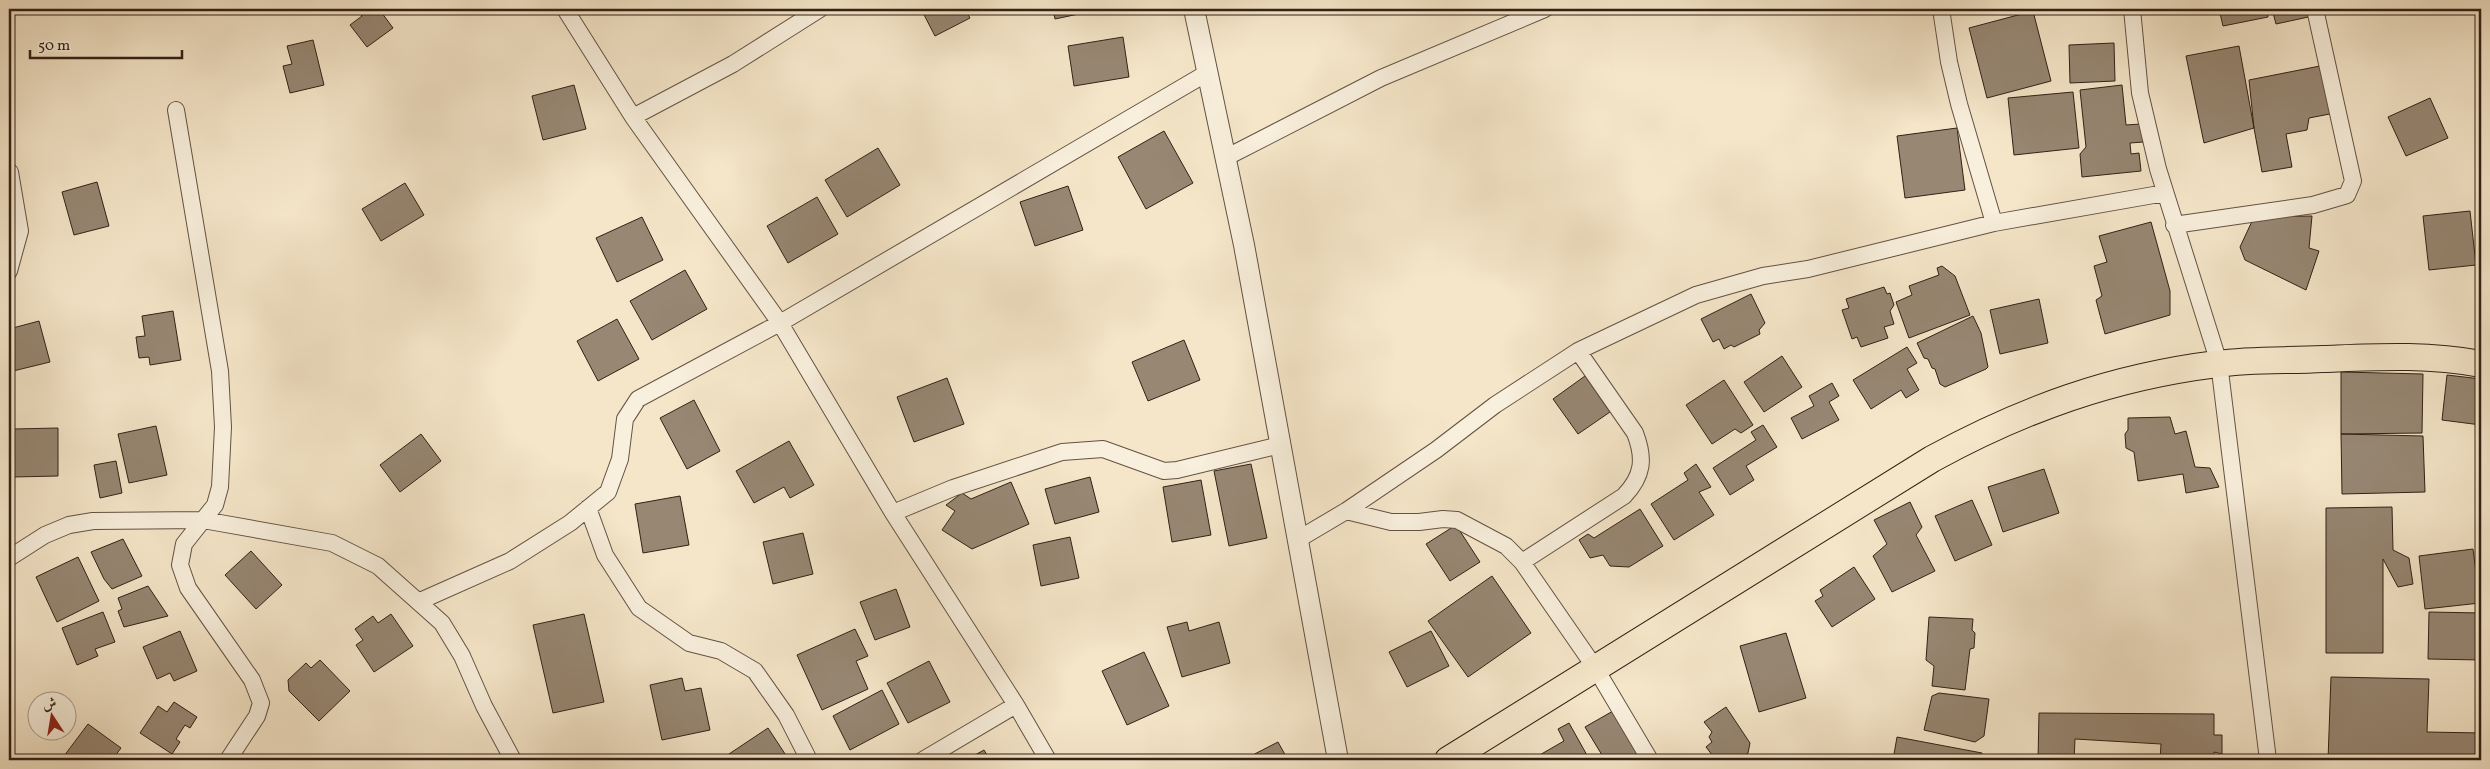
<svg xmlns="http://www.w3.org/2000/svg" width="2490" height="769" font-family="Vollkorn,Amiri,serif">
	<rect width="100%" height="100%" fill="#f5e6c9"/>
	<filter id="stains"><feTurbulence type="fractalNoise" baseFrequency=".004" numOctaves="4"/><feColorMatrix values="0 0 0 0 .2 0 0 0 0 .09 0 0 0 0 .02 0 0 0 .5 -.17"/></filter>
	<radialGradient id="worn" r=".72"><stop offset=".6" stop-color="#630" stop-opacity="0"/><stop offset="1" stop-color="#630" stop-opacity=".3"/></radialGradient>
	<path fill="#978773" stroke="#322116" d="M 356,9 L 379,9 L 393,28 L 367,47 L 350,25 L 362,16 Z
		M 921,9 L 965,9 L 970,18 L 935,36 Z
		M 1053,9 L 1102,9 L 1055,19 Z
		M 2219,9 L 2267,9 L 2268,17 L 2223,26 Z
		M 2272,9 L 2312,9 L 2313,16 L 2276,24 Z
		M 2033,11 L 2051,81 L 1987,98 L 1969,28 Z
		M 1123,37 L 1129,77 L 1074,86 L 1068,46 Z
		M 313,40 L 324,85 L 290,93 L 283,66 L 292,64 L 287,46 Z
		M 2114,43 L 2115,81 L 2070,83 L 2069,45 Z
		M 2239,46 L 2254,128 L 2204,143 L 2186,56 Z
		M 2325,65 L 2335,113 L 2309,118 L 2307,130 L 2286,134 L 2292,167 L 2262,172 L 2254,128 L 2249,80 Z
		M 574,85 L 586,129 L 543,140 L 532,96 Z
		M 2122,85 L 2126,125 L 2141,124 L 2143,142 L 2130,143 L 2131,154 L 2139,153 L 2141,171 L 2082,177 L 2080,154 L 2086,147 L 2080,90 Z
		M 2073,92 L 2079,148 L 2014,155 L 2008,98 Z
		M 2430,98 L 2448,138 L 2406,156 L 2388,117 Z
		M 1957,128 L 1965,190 L 1905,198 L 1897,136 Z
		M 1164,131 L 1193,183 L 1146,209 L 1118,157 Z
		M 878,148 L 900,185 L 847,217 L 825,180 Z
		M 97,182 L 109,226 L 74,235 L 62,192 Z
		M 405,183 L 424,215 L 381,241 L 362,209 Z
		M 1068,186 L 1083,230 L 1035,246 L 1020,202 Z
		M 817,197 L 838,234 L 788,263 L 767,226 Z
		M 2470,211 L 2476,265 L 2429,270 L 2423,216 Z
		M 2312,216 L 2309,248 L 2319,251 L 2306,290 L 2245,260 L 2240,247 L 2254,217 Z
		M 642,217 L 663,260 L 617,282 L 596,238 Z
		M 2151,222 L 2170,291 L 2170,315 L 2105,334 L 2096,300 L 2102,296 L 2094,266 L 2107,262 L 2099,236 Z
		M 1942,266 L 1955,276 L 1970,315 L 1909,338 L 1896,302 L 1912,295 L 1909,286 L 1939,275 L 1937,268 Z
		M 685,270 L 707,309 L 652,340 L 630,301 Z
		M 1884,287 L 1887,294 L 1890,293 L 1894,305 L 1890,311 L 1894,324 L 1884,327 L 1888,338 L 1861,347 L 1857,337 L 1852,339 L 1842,310 L 1849,308 L 1846,299 Z
		M 1751,294 L 1765,323 L 1759,330 L 1760,334 L 1734,347 L 1731,345 L 1724,349 L 1719,339 L 1713,342 L 1701,319 Z
		M 2039,299 L 2048,343 L 2000,354 L 1990,310 Z
		M 173,311 L 181,360 L 150,365 L 149,357 L 139,358 L 136,337 L 145,336 L 142,316 Z
		M 1973,316 L 1981,333 L 1988,367 L 1986,369 L 1945,387 L 1940,384 L 1935,369 L 1932,368 L 1928,359 L 1924,358 L 1917,343 Z
		M 617,319 L 639,359 L 598,381 L 577,341 Z
		M 39,321 L 50,362 L 9,372 L 9,329 Z
		M 1184,340 L 1200,380 L 1148,401 L 1132,362 Z
		M 1907,347 L 1917,363 L 1907,369 L 1919,390 L 1906,398 L 1901,390 L 1871,409 L 1853,380 Z
		M 1782,356 L 1802,387 L 1764,412 L 1744,382 Z
		M 2341,372 L 2423,374 L 2422,433 L 2341,434 Z
		M 2447,375 L 2481,379 L 2481,425 L 2442,420 Z
		M 1585,376 L 1610,412 L 1578,434 L 1553,399 Z
		M 947,378 L 964,424 L 914,442 L 897,397 Z
		M 1724,380 L 1753,425 L 1741,433 L 1735,429 L 1712,444 L 1686,405 Z
		M 1832,383 L 1839,396 L 1829,402 L 1839,420 L 1802,439 L 1791,418 L 1814,406 L 1809,396 Z
		M 694,400 L 720,451 L 687,469 L 660,418 Z
		M 2170,417 L 2175,434 L 2186,431 L 2195,467 L 2210,468 L 2219,487 L 2186,493 L 2183,474 L 2138,481 L 2134,452 L 2126,448 L 2125,434 L 2128,430 L 2128,418 Z
		M 1763,425 L 1777,447 L 1746,466 L 1754,480 L 1730,495 L 1713,468 L 1756,440 L 1751,432 Z
		M 156,426 L 167,475 L 129,483 L 118,434 Z
		M 58,428 L 58,476 L 13,477 L 13,429 Z
		M 421,434 L 441,461 L 400,492 L 380,465 Z
		M 2341,434 L 2423,436 L 2425,492 L 2342,494 Z
		M 789,441 L 814,485 L 790,498 L 784,487 L 754,503 L 736,471 Z
		M 116,461 L 122,493 L 100,498 L 94,465 Z
		M 1251,464 L 1267,538 L 1229,546 L 1214,471 Z
		M 1696,464 L 1711,487 L 1699,492 L 1714,515 L 1674,540 L 1651,504 L 1688,480 L 1684,473 Z
		M 2044,469 L 2059,513 L 2003,532 L 1988,487 Z
		M 1090,477 L 1099,512 L 1055,524 L 1045,489 Z
		M 1201,480 L 1211,535 L 1172,542 L 1163,487 Z
		M 1011,482 L 1029,524 L 972,549 L 942,530 L 955,511 L 946,505 L 962,493 L 971,499 Z
		M 680,496 L 689,545 L 643,553 L 635,504 Z
		M 1972,500 L 1992,545 L 1955,561 L 1935,516 Z
		M 1910,502 L 1922,527 L 1916,535 L 1935,571 L 1892,592 L 1873,556 L 1887,544 L 1874,520 Z
		M 2392,507 L 2393,550 L 2409,558 L 2413,584 L 2398,587 L 2383,559 L 2383,653 L 2326,653 L 2326,508 Z
		M 1640,509 L 1663,546 L 1629,567 L 1610,566 L 1603,555 L 1590,558 L 1579,540 L 1588,534 L 1594,538 Z
		M 1456,525 L 1480,562 L 1450,581 L 1426,544 Z
		M 803,533 L 813,574 L 773,584 L 763,542 Z
		M 1070,537 L 1079,578 L 1041,586 L 1033,545 Z
		M 123,539 L 142,576 L 112,589 L 104,579 L 91,552 Z
		M 2473,549 L 2480,603 L 2425,609 L 2419,556 Z
		M 251,551 L 282,585 L 256,609 L 225,575 Z
		M 78,557 L 99,601 L 57,622 L 36,577 Z
		M 1854,567 L 1875,599 L 1832,627 L 1815,601 L 1823,596 L 1820,590 Z
		M 1492,576 L 1531,633 L 1468,677 L 1428,621 Z
		M 148,586 L 168,616 L 124,627 L 118,611 L 122,609 L 118,598 Z
		M 896,589 L 910,627 L 875,640 L 860,602 Z
		M 103,612 L 115,642 L 95,649 L 98,656 L 77,665 L 62,628 Z
		M 2429,612 L 2481,613 L 2481,660 L 2428,659 Z
		M 391,614 L 413,646 L 374,672 L 356,645 L 363,640 L 355,629 L 373,616 L 378,623 Z
		M 584,614 L 604,702 L 553,713 L 533,625 Z
		M 1929,617 L 1973,619 L 1972,630 L 1975,633 L 1974,648 L 1970,649 L 1965,690 L 1932,686 L 1934,666 L 1926,660 Z
		M 1187,622 L 1189,631 L 1219,622 L 1230,663 L 1182,677 L 1167,627 Z
		M 855,629 L 868,656 L 856,661 L 868,689 L 822,710 L 797,655 Z
		M 180,631 L 197,671 L 174,681 L 170,673 L 157,679 L 143,647 Z
		M 1431,631 L 1449,666 L 1407,687 L 1389,652 Z
		M 1786,633 L 1806,698 L 1759,712 L 1740,646 Z
		M 1144,652 L 1169,706 L 1127,725 L 1102,671 Z
		M 320,660 L 350,691 L 319,721 L 289,691 L 288,680 L 306,663 L 311,668 Z
		M 929,661 L 950,702 L 908,723 L 887,683 Z
		M 2331,677 L 2429,679 L 2427,732 L 2481,733 L 2481,760 L 2328,760 Z
		M 682,678 L 685,691 L 701,688 L 710,730 L 662,740 L 650,685 Z
		M 882,690 L 899,724 L 850,750 L 833,716 Z
		M 1939,693 L 1989,699 L 1984,736 L 1975,742 L 1924,730 L 1932,696 Z
		M 174,702 L 197,717 L 190,728 L 185,725 L 176,739 L 180,742 L 172,754 L 140,733 L 158,706 L 167,712 Z
		M 1620,707 L 1642,760 L 1605,760 L 1585,727 Z
		M 1726,707 L 1750,743 L 1748,753 L 1739,760 L 1716,760 L 1706,747 L 1712,742 L 1709,737 L 1712,732 L 1704,722 Z
		M 2039,713 L 2214,714 L 2214,735 L 2222,735 L 2222,754 L 2214,752 L 2214,760 L 2160,760 L 2161,744 L 2075,739 L 2074,760 L 2038,760 Z
		M 1569,723 L 1588,757 L 1585,760 L 1531,760 L 1564,741 L 1558,729 Z
		M 88,724 L 121,748 L 112,760 L 61,760 Z
		M 768,728 L 789,760 L 729,760 L 726,756 Z
		M 1897,737 L 1982,753 L 1981,760 L 1893,760 Z
		M 1278,742 L 1288,760 L 1243,760 Z
		M 984,750 L 990,760 L 966,760 Z"/>
	<g fill="none" stroke-linecap="round" stroke-linejoin="round">
		<defs>
			<path id="minor" d="M 565,9 L 633,117 L 780,323 L 893,513 L 1016,705 L 1048,760
				M 1941,9 L 1949,62 L 1959,104 L 1994,223
				M 2132,9 L 2140,93 L 2158,169 L 2219,363 L 2268,760
				M 633,117 L 733,64 L 820,9
				M 1225,158 L 1381,78 L 1545,9
				M 2174,225 L 2313,205 L 2347,195 L 2353,181 L 2315,9
				M 9,271 L 20,231 L 10,172
				M 588,508 L 605,555 L 639,608 L 689,643 L 721,651 L 755,671 L 786,715 L 809,760
				M 1346,511 L 1391,522 L 1419,522 L 1443,519 L 1457,520 L 1506,546 L 1522,562 L 1596,669 L 1650,760
				M 893,513 L 953,488 L 1062,452 L 1103,449 L 1164,471 L 1177,470 L 1280,445
				M 1297,540 L 1346,511 L 1436,450 L 1495,405 L 1578,351 L 1696,295 L 1763,276 L 1808,269 L 1994,223 L 2165,193
				M 9,558 L 45,535 L 69,525 L 93,521 L 203,520 L 215,505 L 220,487 L 223,427 L 220,371 L 176,110
				M 1522,562 L 1624,496 C 1643,476 1645,459 1635,433 L 1578,351
				M 420,601 L 510,561 L 570,523 L 608,492 L 620,459 L 625,419 L 638,399 L 780,323 L 1207,73
				M 228,760 L 257,716 L 261,703 L 252,680 L 188,588 L 180,565 L 184,544 L 203,520 L 332,543 L 378,566 L 442,623 L 462,656 L 484,706 L 513,760
				M 923,760 L 1016,705"/>
			<path id="tertiary" d="M 1194,9 L 1244,245 L 1338,760"/>
			<path id="primary" d="M 1448,760 L 1932,459 C 2024,409 2112,377 2217,364 C 2252,359 2288,361 2323,359 C 2378,357 2426,354 2481,364"/>
		</defs>
		<use href="#minor" stroke="#635243" stroke-width="18"/>
		<use href="#tertiary" stroke="#635243" stroke-width="22"/>
		<use href="#primary" stroke="#322116" stroke-width="28"/>
		<use href="#minor" stroke="#f8efdc" stroke-width="16"/>
		<use href="#tertiary" stroke="#f8efdc" stroke-width="20"/>
		<use href="#primary" stroke="#f5e6c9" stroke-width="26"/>
	</g>
	<rect width="2490" height="769" fill="none" stroke="#f5e6c9" stroke-width="30"/>
	<rect x="10" y="10" width="2470" height="749" fill="none" stroke="#322116" stroke-width="2.5"/>
	<rect x="15" y="15" width="2460" height="739" fill="none" stroke="#322116"/>
	<g transform="translate(52 716) rotate(348)"><circle r="24" fill="#f8efdc" stroke="#a99d8d"/>
	<path d="M0-4L9 19L0 12L-9 19Z" fill="#8f2418"/>
	<text y="-8" font-size="14" font-weight="bold" text-anchor="middle" fill="#322116">ش</text>
	</g>
	<path d="M30 50v8h152v-8" fill="none" stroke="#322116" stroke-width="2.5"/>
	<text x="38" y="50" font-size="15" fill="#322116" stroke="#f8efdc" stroke-width="4" paint-order="stroke">50 m</text>
	<rect width="100%" height="100%" filter="url(#stains)"/>
	<rect width="100%" height="100%" fill="url(#worn)"/>
</svg>
